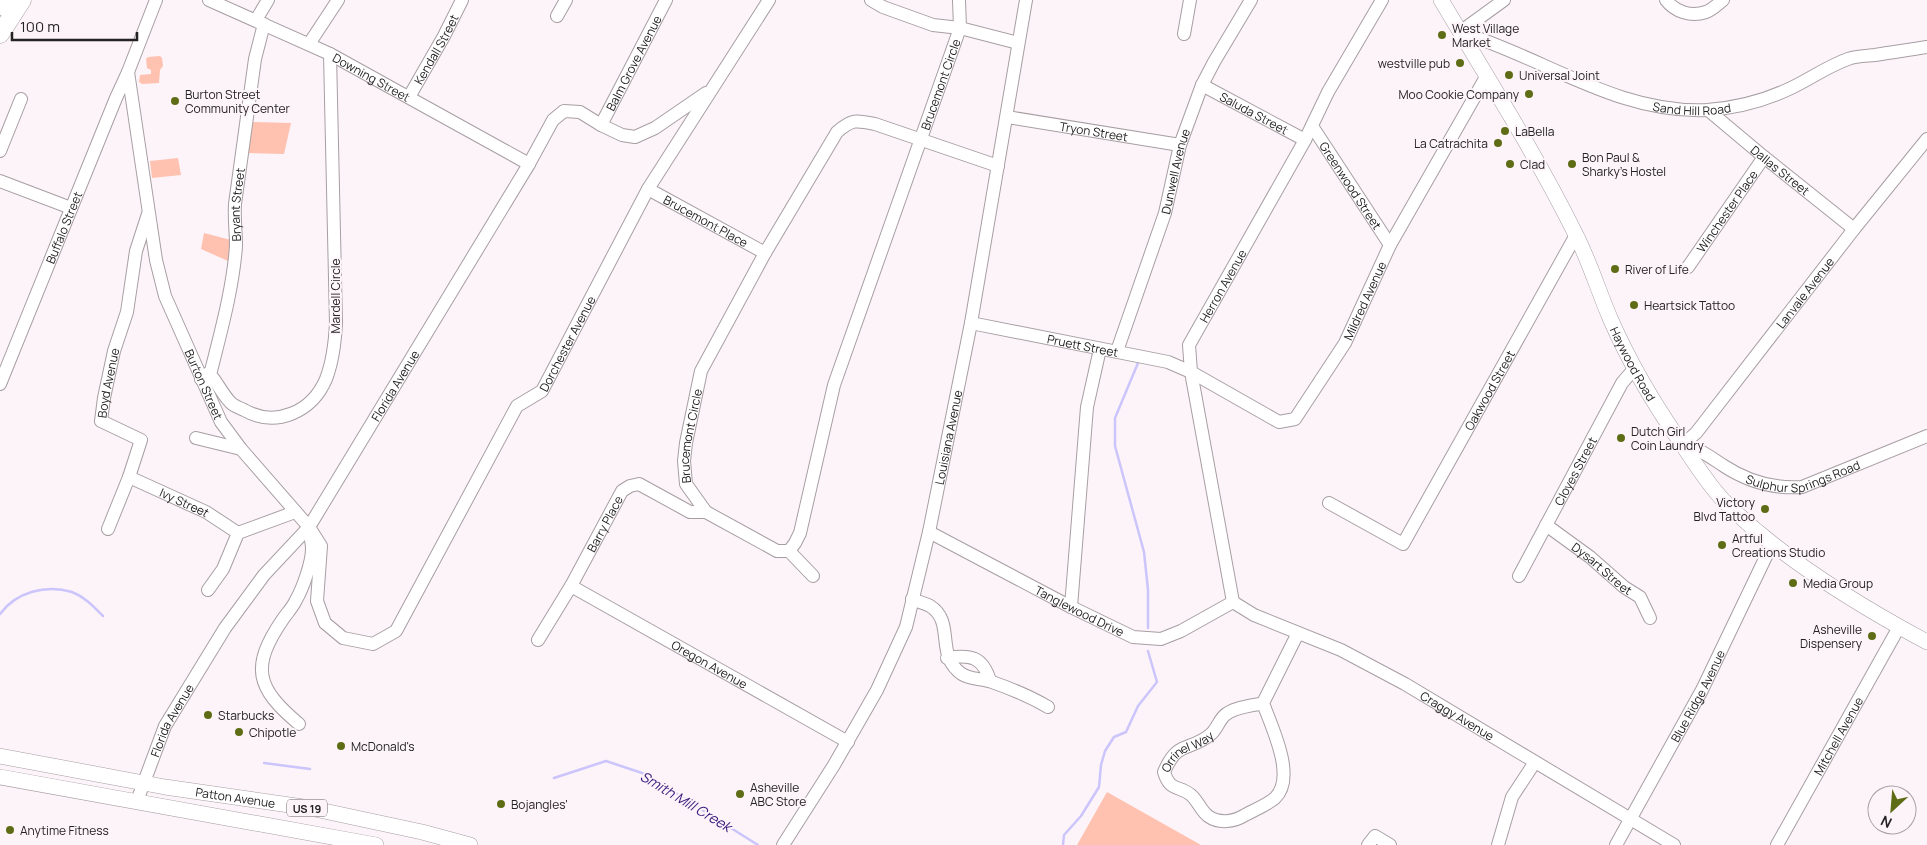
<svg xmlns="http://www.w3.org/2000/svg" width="1927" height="845" font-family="Manrope,sans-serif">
	<rect width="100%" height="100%" fill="#fdf4f9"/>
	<path fill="#ffc2b0" d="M 160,56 L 162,58 L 163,66 L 160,70 L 159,83 L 142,84 L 139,82 L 140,75 L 151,74 L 151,70 L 147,68 L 146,59 L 148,57 Z
		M 252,122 L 291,123 L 284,154 L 247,153 Z
		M 178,158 L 181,175 L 152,178 L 150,161 Z
		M 204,233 L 231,240 L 228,261 L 201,249 Z
		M 1107,792 L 1201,845 L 1077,845 Z"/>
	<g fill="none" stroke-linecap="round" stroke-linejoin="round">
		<path stroke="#cbc5fb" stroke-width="2.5" d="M 1138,363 L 1115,418 L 1115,446 L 1144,552 L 1148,590 L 1148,628
			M 0,614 C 16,592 46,584 72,592 C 85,597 94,607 103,616
			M 264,763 L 310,769
			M 554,778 L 606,761 L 645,774 L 758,845
			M 1063,845 L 1064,835 L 1081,816 L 1099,787 L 1101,765 L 1105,751 L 1114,737 L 1126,732 L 1138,706 L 1157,682 L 1148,651"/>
		<defs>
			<g id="minor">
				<path id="s1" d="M 156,0 L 128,72 L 156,260 L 165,296 L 221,422 L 241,449 L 309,527 L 321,546 L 317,601 L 325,623 L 343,638 L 373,644 L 396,631 L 517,406 L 542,391 L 648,189 L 769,0"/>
				<path id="s2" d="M 209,0 L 330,54 L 529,164"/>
				<path d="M 871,0 L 883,7 L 933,25 L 960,28 L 1018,43"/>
				<path d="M 1666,0 C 1675,12 1691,17 1706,12 C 1712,10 1718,4 1723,0"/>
				<path d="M 557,16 L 566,0"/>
				<path d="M 256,20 L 268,0"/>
				<path id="s3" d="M 1460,32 C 1543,57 1617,114 1707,110 C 1735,108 1766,100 1791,88 C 1810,79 1828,66 1848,59 C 1856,56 1866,56 1875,55 C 1892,52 1910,50 1927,47"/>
				<path d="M 1460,32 L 1504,0"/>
				<path d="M 1184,34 L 1190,0"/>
				<path d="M 309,44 L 338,0"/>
				<path id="s4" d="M 1202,85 L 1305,140"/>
				<path id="s5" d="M 409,97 L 444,36 L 462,0"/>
				<path id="s6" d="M 1708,110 L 1764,157 L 1854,229"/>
				<path id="s7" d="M 1007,117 L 1180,145"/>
				<path id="s8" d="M 601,125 L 666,0"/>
				<path id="s9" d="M 1312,126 L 1390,245"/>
				<path d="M 0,151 L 21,99"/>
				<path d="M 0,181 L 71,208"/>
				<path id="s10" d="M 648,189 L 765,253"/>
				<path id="s11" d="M 1688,267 L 1764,157"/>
				<path id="s12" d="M 971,323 L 1168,362 L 1191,372 L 1279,422 L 1295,419 L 1345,343 L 1390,245 L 1486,77"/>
				<path id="s13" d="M 1117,351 L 1165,213 L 1180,145 L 1202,85 L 1214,62 L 1251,0"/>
				<path d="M 201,379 L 213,378 C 219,386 224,396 231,403 C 234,406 240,408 244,410 C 276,428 312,412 326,379 C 333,361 335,343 336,323 L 330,54"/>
				<path id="s14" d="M 201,379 L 211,371 C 221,331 233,288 236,246 C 236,232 234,218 235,204 L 255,59 L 264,24"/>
				<path id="s15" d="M 0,384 L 116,98 L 128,72"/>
				<path d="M 196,438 L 241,449"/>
				<path id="s16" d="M 1682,445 L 1696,433 L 1854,229 L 1927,139"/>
				<path id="s17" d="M 1682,445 C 1699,448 1710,457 1724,466 C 1747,481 1774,489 1802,487 L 1927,436"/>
				<path id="s18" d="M 129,477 L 206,512 L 238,533"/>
				<path id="s19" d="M 1329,503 L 1403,544 L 1576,235"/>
				<path id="s20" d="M 1546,525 L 1590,557 L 1624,587 L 1640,597 L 1650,618"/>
				<path id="s21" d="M 108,529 L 129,477 L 141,440 L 101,421 L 104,398 L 114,351 L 127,312 L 136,251 L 148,214"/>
				<path id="s22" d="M 929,532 L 1071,607 L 1133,637 L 1161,639 L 1181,631 L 1233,602"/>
				<path id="s23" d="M 789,551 L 777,551 L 706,512 L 686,484 L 684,461 L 686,443 L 701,371 L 765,253 L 837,132 C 852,119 856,120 875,124 L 998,166"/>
				<path id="s24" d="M 789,551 L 795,543 L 800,533 L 834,385 L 960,28 L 959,0"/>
				<path d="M 789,551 L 813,576"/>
				<path id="s25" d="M 1519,576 L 1622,383 L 1634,369"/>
				<path id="s26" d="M 571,586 L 848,742"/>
				<path d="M 208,590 L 223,569 L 238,533 L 295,512"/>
				<path d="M 912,599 C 918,602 925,603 930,606 C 954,621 937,651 957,670 C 966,680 981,678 992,682 C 1012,689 1031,697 1048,707"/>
				<path id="s27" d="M 1233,602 L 1191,372 L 1189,345 L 1305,140 L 1328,92 L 1382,0"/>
				<path id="s28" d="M 1233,602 L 1254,615 L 1341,650 L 1405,684 L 1674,845"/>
				<path d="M 1071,607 L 1087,407 L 1100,349"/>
				<path id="s29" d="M 538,640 L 571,586 L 622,491 L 630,486 L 639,484 L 690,512 L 706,512"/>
				<path d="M 947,658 C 971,654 983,657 990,681"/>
				<path id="s30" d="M 1263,703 C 1271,726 1297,777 1275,798 C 1267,805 1254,810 1245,815 C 1234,822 1219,824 1208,816 C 1201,811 1198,801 1191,795 C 1179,785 1170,792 1164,772 C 1178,739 1190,752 1211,734 C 1217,729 1219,720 1225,715 C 1234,707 1252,706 1263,703 L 1298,633"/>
				<path d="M 299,724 C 256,688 250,667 283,619 C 287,613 293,607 296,600 C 303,588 312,562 312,549 C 312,542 310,536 309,529"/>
				<path id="s31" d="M 137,801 L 165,726 L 225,628 L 264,575 L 309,527 L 529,164 L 553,120 L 564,111 L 580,112 L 601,125 L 622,135 L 635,137 L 655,128 L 706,93"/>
				<path id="s32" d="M 783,845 L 834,765 L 877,690 L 906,627 L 929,532 L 971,323 L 1026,0"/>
				<path d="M 1368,845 L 1375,836 L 1390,845"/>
				<path d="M 1498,845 L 1512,797 L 1535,762"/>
				<path id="s33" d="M 1616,845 L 1702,690 L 1772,544"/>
				<path id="s34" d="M 1777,845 L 1899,627"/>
			</g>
			<g id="major">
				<path id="s35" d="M 1441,0 C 1487,77 1535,153 1575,233 C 1589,260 1598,290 1610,318 C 1630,364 1655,406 1684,447 C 1696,465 1708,484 1723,500 C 1778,556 1858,605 1927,642"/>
				<path id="s36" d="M 0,756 L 165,787 L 310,808 L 422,832 L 470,845"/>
				<path d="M 0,777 L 376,845"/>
			</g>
			<path id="highway" d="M 0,6 L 4,0
				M 0,34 L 22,0"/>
		</defs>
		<use href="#minor" stroke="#a79ea3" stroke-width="14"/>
		<use href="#major" stroke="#a79ea3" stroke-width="16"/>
		<use href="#highway" stroke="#a79ea3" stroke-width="19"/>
		<use href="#minor" stroke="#fff" stroke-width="12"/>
		<use href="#major" stroke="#fff" stroke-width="15"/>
		<use href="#highway" stroke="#fff" stroke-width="18"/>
	</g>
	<g fill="#5e6c16" stroke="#fdf4f9" stroke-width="2">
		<circle cx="1442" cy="35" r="5"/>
		<circle cx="1460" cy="63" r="5"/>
		<circle cx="1509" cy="75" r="5"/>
		<circle cx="1529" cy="94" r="5"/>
		<circle cx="175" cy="101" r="5"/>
		<circle cx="1505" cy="131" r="5"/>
		<circle cx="1498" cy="143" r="5"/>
		<circle cx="1510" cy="164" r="5"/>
		<circle cx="1572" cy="164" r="5"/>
		<circle cx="1615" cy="269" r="5"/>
		<circle cx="1634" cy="305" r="5"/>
		<circle cx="1621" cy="438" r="5"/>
		<circle cx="1765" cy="509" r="5"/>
		<circle cx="1722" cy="545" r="5"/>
		<circle cx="1793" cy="583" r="5"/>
		<circle cx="1872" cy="636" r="5"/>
		<circle cx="208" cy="715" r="5"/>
		<circle cx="239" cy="732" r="5"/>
		<circle cx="341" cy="746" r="5"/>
		<circle cx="740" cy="794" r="5"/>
		<circle cx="501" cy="804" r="5"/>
		<circle cx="10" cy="830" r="5"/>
	</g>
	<g text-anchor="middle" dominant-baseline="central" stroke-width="4" stroke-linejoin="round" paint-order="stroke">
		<rect fill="#fdf4f9" stroke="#666163" stroke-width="1" x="287" y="799.5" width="40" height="17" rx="4"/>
		<g font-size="11" font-weight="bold" fill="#252223">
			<text x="307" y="808">US 19</text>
		</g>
		<g font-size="12" fill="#252223" stroke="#fdf4f9" text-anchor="start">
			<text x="1452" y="28">West Village<tspan x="1452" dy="14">Market</tspan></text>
			<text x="1450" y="63" text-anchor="end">westville pub</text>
			<text x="1519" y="75">Universal Joint</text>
			<text x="185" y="94">Burton Street<tspan x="185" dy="14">Community Center</tspan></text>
			<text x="1519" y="94" text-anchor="end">Moo Cookie Company</text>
			<text x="1515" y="131">LaBella</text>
			<text x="1488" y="143" text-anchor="end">La Catrachita</text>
			<text x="1582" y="157">Bon Paul &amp;<tspan x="1582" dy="14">Sharky's Hostel</tspan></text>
			<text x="1520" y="164">Clad</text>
			<text x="1625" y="269">River of Life</text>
			<text x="1644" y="305">Heartsick Tattoo</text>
			<text x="1631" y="431">Dutch Girl<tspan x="1631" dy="14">Coin Laundry</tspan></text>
			<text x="1755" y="502" text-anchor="end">Victory<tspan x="1755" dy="14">Blvd Tattoo</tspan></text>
			<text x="1732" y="538">Artful<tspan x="1732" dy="14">Creations Studio</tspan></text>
			<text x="1803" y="583">Media Group</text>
			<text x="1862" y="629" text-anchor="end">Asheville<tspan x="1862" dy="14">Dispensery</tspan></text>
			<text x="218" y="715">Starbucks</text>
			<text x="249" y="732">Chipotle</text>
			<text x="351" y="746">McDonald's</text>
			<text x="750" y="787">Asheville<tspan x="750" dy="14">ABC Store</tspan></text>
			<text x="511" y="804">Bojangles'</text>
			<text x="20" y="830">Anytime Fitness</text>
		</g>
		<g font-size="12" fill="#252223" stroke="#fdf4f9">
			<text stroke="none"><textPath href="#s5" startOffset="55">Kendall Street</textPath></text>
			<text stroke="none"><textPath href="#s8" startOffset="70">Balm Grove Avenue</textPath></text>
			<text stroke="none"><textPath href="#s2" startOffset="180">Downing Street</textPath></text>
			<text stroke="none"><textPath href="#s24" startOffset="492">Brucemont Circle</textPath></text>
			<text stroke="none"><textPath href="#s3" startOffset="246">Sand Hill Road</textPath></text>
			<text stroke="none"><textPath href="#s4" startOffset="59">Saluda Street</textPath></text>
			<text stroke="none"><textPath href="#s7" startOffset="88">Tryon Street</textPath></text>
			<text stroke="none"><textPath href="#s6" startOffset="94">Dallas Street</textPath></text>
			<text stroke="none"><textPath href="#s13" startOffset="189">Dunwell Avenue</textPath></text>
			<text stroke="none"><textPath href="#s9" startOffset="71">Greenwood Street</textPath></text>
			<text stroke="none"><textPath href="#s14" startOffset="182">Bryant Street</textPath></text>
			<text stroke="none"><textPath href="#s11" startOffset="68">Winchester Place</textPath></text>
			<text stroke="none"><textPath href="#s10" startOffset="66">Brucemont Place</textPath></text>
			<text stroke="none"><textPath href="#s15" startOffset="169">Buffalo Street</textPath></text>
			<text stroke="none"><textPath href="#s27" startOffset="329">Herron Avenue</textPath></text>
			<text stroke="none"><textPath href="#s16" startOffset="196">Lanvale Avenue</textPath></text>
			<text transform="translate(335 296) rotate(-90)">Mardell Circle</text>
			<text stroke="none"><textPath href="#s12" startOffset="481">Mildred Avenue</textPath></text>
			<text stroke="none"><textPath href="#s1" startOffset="1099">Dorchester Avenue</textPath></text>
			<text stroke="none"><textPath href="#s12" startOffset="114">Pruett Street</textPath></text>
			<text stroke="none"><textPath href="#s35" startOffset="412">Haywood Road</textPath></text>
			<text stroke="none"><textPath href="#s21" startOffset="178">Boyd Avenue</textPath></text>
			<text stroke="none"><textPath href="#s1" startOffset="401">Burton Street</textPath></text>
			<text stroke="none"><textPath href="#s31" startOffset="492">Florida Avenue</textPath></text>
			<text stroke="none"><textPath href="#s19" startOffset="261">Oakwood Street</textPath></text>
			<text stroke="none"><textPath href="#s23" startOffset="176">Brucemont Circle</textPath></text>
			<text stroke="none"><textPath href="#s32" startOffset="445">Louisiana Avenue</textPath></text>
			<text stroke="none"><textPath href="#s17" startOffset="132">Sulphur Springs Road</textPath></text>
			<text stroke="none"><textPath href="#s25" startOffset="119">Cloyes Street</textPath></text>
			<text stroke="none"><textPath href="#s18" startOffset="61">Ivy Street</textPath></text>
			<text stroke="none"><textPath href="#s29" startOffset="134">Barry Place</textPath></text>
			<text stroke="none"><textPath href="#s20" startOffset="71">Dysart Street</textPath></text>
			<text stroke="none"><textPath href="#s22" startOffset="170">Tanglewood Drive</textPath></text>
			<text stroke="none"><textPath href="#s26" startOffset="159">Oregon Avenue</textPath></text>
			<text stroke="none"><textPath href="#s33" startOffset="170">Blue Ridge Avenue</textPath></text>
			<text stroke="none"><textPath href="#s28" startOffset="252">Craggy Avenue</textPath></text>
			<text stroke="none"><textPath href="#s31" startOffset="88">Florida Avenue</textPath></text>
			<text stroke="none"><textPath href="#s34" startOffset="125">Mitchell Avenue</textPath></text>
			<text stroke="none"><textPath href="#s30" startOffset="271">Orrinel Way</textPath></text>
			<text stroke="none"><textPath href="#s36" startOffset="239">Patton Avenue</textPath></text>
		</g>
		<g font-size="14" font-style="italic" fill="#39197d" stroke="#fdf4f9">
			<text transform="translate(686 801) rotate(31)">Smith Mill Creek</text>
		</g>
	</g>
	<g transform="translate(1892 810) rotate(206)"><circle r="24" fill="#fdf4f9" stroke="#a7a0a3"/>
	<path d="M0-4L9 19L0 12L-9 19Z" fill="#5e6c16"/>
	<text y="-8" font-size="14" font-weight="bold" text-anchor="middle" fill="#252223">N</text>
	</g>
	<path d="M12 32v8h125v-8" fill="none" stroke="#252223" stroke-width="2.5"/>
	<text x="20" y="32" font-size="15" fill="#252223" stroke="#fdf4f9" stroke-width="4" paint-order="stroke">100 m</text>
</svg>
